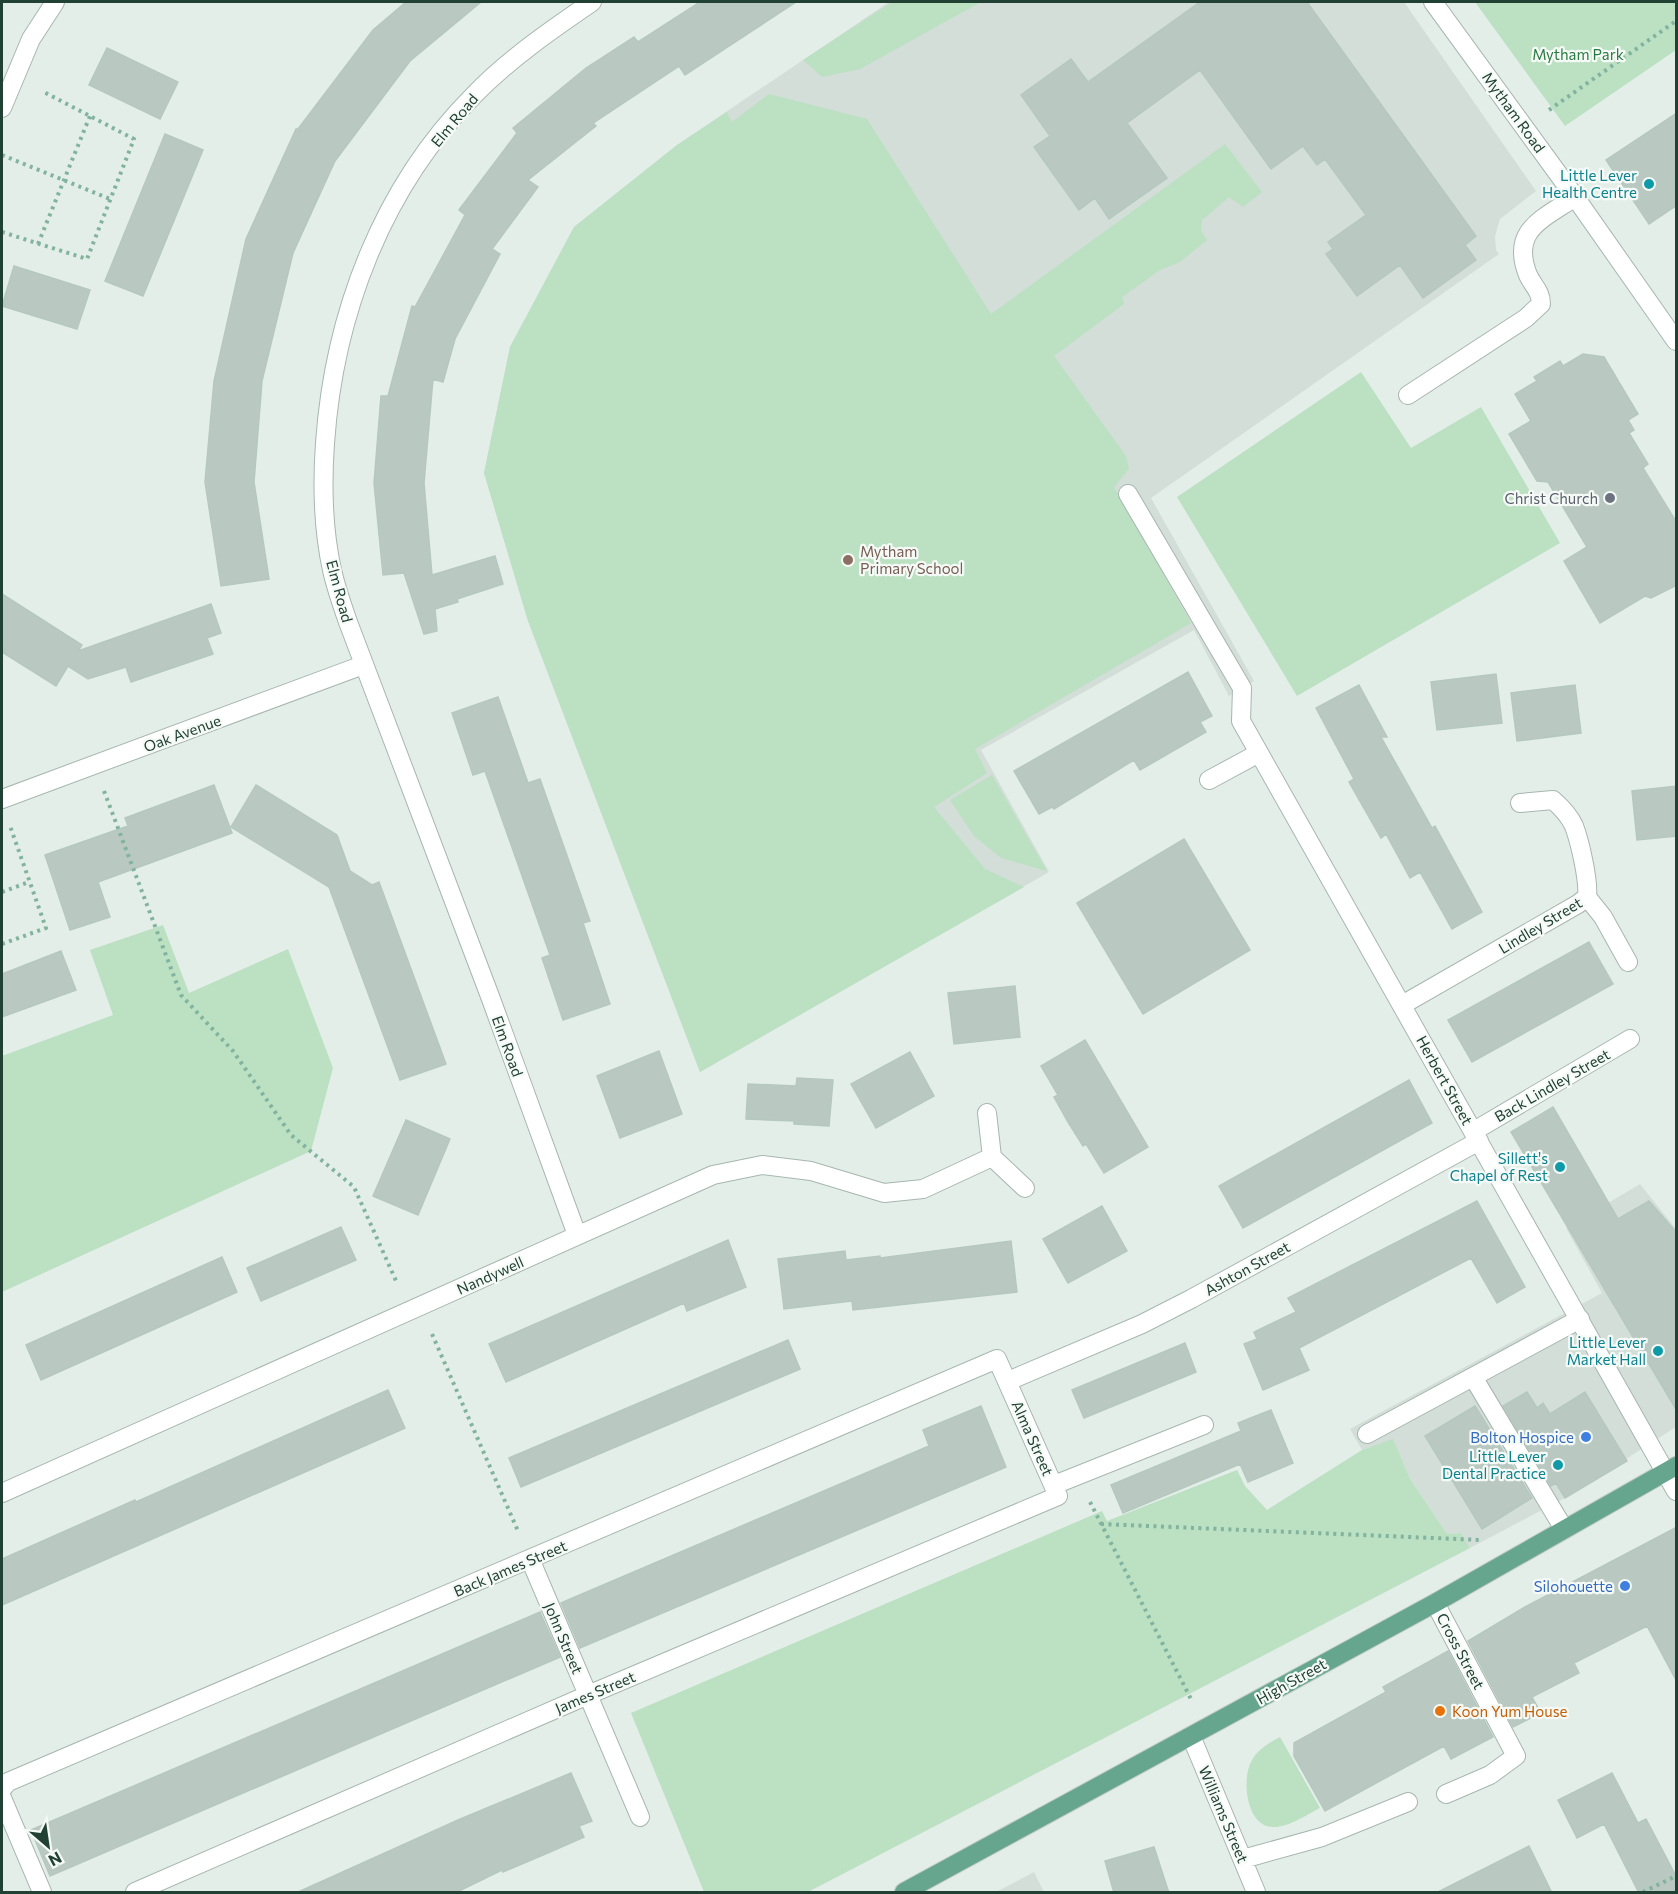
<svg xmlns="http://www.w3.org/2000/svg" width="1678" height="1894" font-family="Commissioner,sans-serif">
	<rect width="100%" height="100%" fill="#e4eee8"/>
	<path fill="#d2ded7" d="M 889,2 L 1404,2 L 1536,191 L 1500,219 L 1495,236 L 1496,250 L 1499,254 L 1151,498 L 1254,681 L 1229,696 L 1194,630 L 981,750 L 1049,872 L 700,1072 L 528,621 L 484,473 L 510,347 L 574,227 L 677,145 Z
		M 1640,1184 L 1676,1229 L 1676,1427 L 1565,1498 L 1470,1548 L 1461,1533 L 1447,1534 L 1410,1479 L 1393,1440 L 1362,1450 L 1350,1429 L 1602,1293 L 1566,1228 Z
		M 1034,1872 L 1044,1892 L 996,1892 Z"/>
	<path fill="#bbe0c2" d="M 892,2 L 981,2 L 860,69 L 822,77 L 803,60 Z
		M 1475,2 L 1676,2 L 1676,50 L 1565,126 Z
		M 769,94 L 867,119 L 991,314 L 1225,144 L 1262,192 L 1243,207 L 1229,197 L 1202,220 L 1201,231 L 1207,240 L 1180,262 L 1160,270 L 1122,297 L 1124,304 L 1054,356 L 1126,456 L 1129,469 L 1114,487 L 1191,623 L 975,749 L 987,773 L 934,807 L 985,869 L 1024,887 L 700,1072 L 528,621 L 484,473 L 510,347 L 574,227 L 677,145 L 727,112 L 732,122 Z
		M 1361,372 L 1411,448 L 1481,407 L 1560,543 L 1297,696 L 1177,497 Z
		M 992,775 L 1047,871 L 1001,858 L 974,836 L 950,800 Z
		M 163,925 L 189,993 L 288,949 L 333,1068 L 311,1151 L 2,1292 L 2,1056 L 113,1015 L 90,950 Z
		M 1393,1439 L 1410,1479 L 1447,1534 L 1461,1533 L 1470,1548 L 808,1892 L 704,1892 L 631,1713 L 1102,1511 L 1107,1521 L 1237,1470 L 1245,1486 L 1267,1510 L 1362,1450 Z
		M 1280,1737 L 1320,1808 C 1306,1815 1288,1828 1272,1827 C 1246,1826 1241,1778 1252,1760 C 1258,1749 1269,1743 1280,1737 Z"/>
	<path fill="#b9c9c1" stroke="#b5c8bf" stroke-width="1.5" d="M 406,2 L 481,2 L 410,61 L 335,161 L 293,253 L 262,381 L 254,482 L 269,579 L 221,586 L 205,482 L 214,381 L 246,239 L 296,129 L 298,129 L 373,30 Z
		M 700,2 L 796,2 L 685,75 L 679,66 L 593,123 L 596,126 L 528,180 L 538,187 L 492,249 L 500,254 L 455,339 L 443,382 L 433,379 L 424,483 L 432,575 L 495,556 L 503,584 L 457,599 L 458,602 L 435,609 L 437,631 L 424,634 L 404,573 L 383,575 L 374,483 L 381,396 L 388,396 L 412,306 L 415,307 L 465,215 L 459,210 L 517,133 L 513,128 L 586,68 L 634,37 L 638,42 Z
		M 1200,2 L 1307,2 L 1476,236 L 1465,245 L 1476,260 L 1423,298 L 1400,265 L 1357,296 L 1326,254 L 1333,249 L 1328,242 L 1366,215 L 1325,159 L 1317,165 L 1303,146 L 1271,169 L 1200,70 L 1127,123 L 1167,178 L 1109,219 L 1095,198 L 1079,210 L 1034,147 L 1050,136 L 1021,95 L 1071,59 L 1088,82 Z
		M 107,48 L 178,82 L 160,119 L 89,85 Z
		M 1677,113 L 1677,205 L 1649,224 L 1606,160 Z
		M 165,134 L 203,150 L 143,296 L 105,281 Z
		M 14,266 L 90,290 L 77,329 L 2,306 Z
		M 1583,354 L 1604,357 L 1638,414 L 1628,420 L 1634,430 L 1629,433 L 1648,464 L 1643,468 L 1677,523 L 1677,585 L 1651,598 L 1645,596 L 1600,623 L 1564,561 L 1587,547 L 1548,482 L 1537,481 L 1509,434 L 1531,421 L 1515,394 L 1537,381 L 1534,377 L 1560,361 L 1563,366 Z
		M 2,594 L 82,645 L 78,651 L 211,604 L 221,633 L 207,638 L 213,654 L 131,682 L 126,667 L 88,679 L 68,666 L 56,686 L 2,652 Z
		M 1188,672 L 1212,716 L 1200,722 L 1206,732 L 1140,770 L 1134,760 L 1054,809 L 1052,807 L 1039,814 L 1014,771 Z
		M 1496,674 L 1502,723 L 1437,730 L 1431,682 Z
		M 1359,685 L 1387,737 L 1381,737 L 1432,828 L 1435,826 L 1482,912 L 1452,929 L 1420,872 L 1410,878 L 1386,834 L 1381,838 L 1349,782 L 1354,779 L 1316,708 Z
		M 1575,685 L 1581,733 L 1517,741 L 1511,693 Z
		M 498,697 L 528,783 L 540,779 L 590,921 L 583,923 L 610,1004 L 563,1020 L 542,958 L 550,955 L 485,771 L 473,775 L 452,713 Z
		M 214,785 L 232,833 L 98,882 L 110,917 L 70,930 L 45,855 L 128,826 L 125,818 Z
		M 256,785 L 337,835 L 350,871 L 372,885 L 379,882 L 446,1064 L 400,1080 L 329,887 L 231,827 Z
		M 1677,786 L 1677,836 L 1637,840 L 1632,791 Z
		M 1184,839 L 1250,950 L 1143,1014 L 1077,903 Z
		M 1589,942 L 1613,984 L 1472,1062 L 1448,1020 Z
		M 61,951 L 76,990 L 2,1017 L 2,974 Z
		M 1015,986 L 1020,1037 L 954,1044 L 948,993 Z
		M 1085,1040 L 1148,1147 L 1104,1173 L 1086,1144 L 1083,1146 L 1068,1122 L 1054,1097 L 1058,1095 L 1041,1066 Z
		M 659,1051 L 682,1114 L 620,1138 L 597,1076 Z
		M 910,1052 L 934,1096 L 876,1128 L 851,1084 Z
		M 797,1078 L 833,1080 L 829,1126 L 794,1124 L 794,1121 L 746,1119 L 748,1084 L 796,1086 Z
		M 1409,1080 L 1432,1123 L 1243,1228 L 1219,1186 Z
		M 1553,1107 L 1618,1219 L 1649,1201 L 1677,1233 L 1677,1411 L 1511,1132 Z
		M 406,1120 L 450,1139 L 418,1215 L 373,1196 Z
		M 1477,1201 L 1525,1287 L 1497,1303 L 1471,1258 L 1299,1348 L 1309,1370 L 1263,1390 L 1244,1344 L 1257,1339 L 1254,1332 L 1296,1312 L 1288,1298 Z
		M 1102,1206 L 1127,1251 L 1068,1283 L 1043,1239 Z
		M 341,1227 L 356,1260 L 261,1301 L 247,1268 Z
		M 728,1240 L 746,1287 L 687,1311 L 684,1303 L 506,1382 L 489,1344 Z
		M 1011,1241 L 1017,1292 L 853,1310 L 852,1301 L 784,1309 L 778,1259 L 845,1251 L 846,1260 L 880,1256 L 880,1258 Z
		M 222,1257 L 237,1292 L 41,1380 L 26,1345 Z
		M 788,1340 L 800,1369 L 521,1487 L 509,1458 Z
		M 1185,1343 L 1196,1372 L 1084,1418 L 1072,1390 Z
		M 388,1390 L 405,1428 L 2,1605 L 2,1559 L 135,1500 L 136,1502 Z
		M 1527,1392 L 1537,1408 L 1543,1403 L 1550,1414 L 1585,1392 L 1627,1461 L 1565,1498 L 1556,1483 L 1551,1486 L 1503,1406 Z
		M 981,1406 L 1006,1467 L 580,1648 L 561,1603 L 929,1446 L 923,1430 Z
		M 1475,1406 L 1532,1498 L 1482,1529 L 1425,1436 Z
		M 1271,1410 L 1293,1463 L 1248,1482 L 1240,1464 L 1123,1513 L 1111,1485 L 1241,1431 L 1238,1423 Z
		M 1677,1527 L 1677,1682 L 1647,1626 L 1574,1663 L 1579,1673 L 1532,1697 L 1541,1713 L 1513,1727 L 1468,1641 L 1525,1607 Z
		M 540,1612 L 560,1657 L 50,1876 L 31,1830 Z
		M 1448,1651 L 1493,1737 L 1451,1759 L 1444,1746 L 1325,1811 L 1294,1756 L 1294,1743 L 1386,1692 L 1383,1687 Z
		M 571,1773 L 592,1821 L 579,1826 L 584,1837 L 550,1852 L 503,1872 L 502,1870 L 455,1893 L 296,1893 L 458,1820 Z
		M 1612,1773 L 1638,1823 L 1646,1819 L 1677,1878 L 1677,1893 L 1639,1893 L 1604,1824 L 1577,1838 L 1558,1800 Z
		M 1529,1846 L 1552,1893 L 1436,1893 Z
		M 1154,1847 L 1169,1893 L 1114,1893 L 1105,1861 Z"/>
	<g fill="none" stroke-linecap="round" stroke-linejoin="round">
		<defs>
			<path id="minor" d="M 1433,2 L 1575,197 L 1676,341
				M 2,108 L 31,39 L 55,2
				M 1408,395 L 1526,318 L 1541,304 C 1541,291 1533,286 1528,275 C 1510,230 1543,219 1575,197
				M 1128,494 L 1242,688 L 1241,721 L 1676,1491
				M 1209,780 L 1259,753
				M 2,799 L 363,665
				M 1587,897 L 1603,917 L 1628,962
				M 1402,1005 L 1578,904 L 1587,897 C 1589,881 1580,842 1574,826 C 1569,815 1561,807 1553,800 L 1520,803
				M 987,1113 L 992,1157 L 1025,1188
				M 1474,1131 L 1630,1039
				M 577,1235 L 491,999 L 348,622 C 342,605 336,588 332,570 C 323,529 322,485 325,443 C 334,315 382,187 474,95 C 509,59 551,30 592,2
				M 1473,1377 L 1564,1529
				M 1008,1381 L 1142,1324 L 1191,1299 L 1479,1141
				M 1367,1434 L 1580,1319
				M 1054,1485 L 1204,1425
				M 2,1493 L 713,1175 L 762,1165 L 811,1171 L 884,1193 L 923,1189 L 992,1157
				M 530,1559 L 640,1817
				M 1435,1603 L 1516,1756 L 1490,1775 L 1446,1794
				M 1191,1736 L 1256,1892
				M 2,1789 L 8,1782 L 997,1359 L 1058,1496 L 588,1695 L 135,1892
				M 2,1798 L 42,1892
				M 1243,1859 L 1322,1837 L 1408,1802"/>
			<path id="major" d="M 904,1892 L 1435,1603 L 1676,1466"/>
		</defs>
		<use href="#minor" stroke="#a6b7af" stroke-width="20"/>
		<use href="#major" stroke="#c1cac6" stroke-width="20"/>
		<path stroke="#82b39f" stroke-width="4" stroke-dasharray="3 4.5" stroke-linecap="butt" d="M 1549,110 L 1676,21
			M 2,155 L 110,199
			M 2,232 L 87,259 L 134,139 L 42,91
			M 38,244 L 90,116
			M 104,791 L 181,995 L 233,1051 L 291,1135 L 354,1187 L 397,1283
			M 2,892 L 29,882
			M 2,944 L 46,928 L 10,826
			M 432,1334 L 518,1531
			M 1090,1502 L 1192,1701
			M 1101,1524 L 1481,1540
			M 1643,1892 L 1676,1876"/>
		<use href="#minor" stroke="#fff" stroke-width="18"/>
		<use href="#major" stroke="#66a68f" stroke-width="18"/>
	</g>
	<g fill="#0f9aa8" stroke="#f5faf7" stroke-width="2">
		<circle cx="1649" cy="184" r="6"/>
		<circle cx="1560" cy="1167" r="6"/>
		<circle cx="1658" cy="1351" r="6"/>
		<circle cx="1558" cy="1465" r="6"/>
	</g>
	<circle fill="#6b7280" stroke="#f5faf7" stroke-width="2" cx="1610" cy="498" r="6"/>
	<circle fill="#8d6e63" stroke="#f5faf7" stroke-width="2" cx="848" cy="560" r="6"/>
	<g fill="#3f7fe0" stroke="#f5faf7" stroke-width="2">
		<circle cx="1586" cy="1437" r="6"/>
		<circle cx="1625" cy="1586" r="6"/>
	</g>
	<circle fill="#e8710a" stroke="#f5faf7" stroke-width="2" cx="1440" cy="1711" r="6"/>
	<g text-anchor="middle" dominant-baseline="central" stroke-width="4.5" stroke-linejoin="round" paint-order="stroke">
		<g font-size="15" fill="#297a40" stroke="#f5faf7">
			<text x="1578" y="54">Mytham Park</text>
		</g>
		<g font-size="15" fill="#224135" stroke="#f5faf7">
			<text transform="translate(1514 112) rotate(54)">Mytham Road</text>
			<text transform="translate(454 120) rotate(-50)">Elm Road</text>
			<text transform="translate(340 591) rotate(75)">Elm Road</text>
			<text transform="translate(182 733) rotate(-20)">Oak Avenue</text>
			<text transform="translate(1540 925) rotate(-31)">Lindley Street</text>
			<text transform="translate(508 1046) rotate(70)">Elm Road</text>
			<text transform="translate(1445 1080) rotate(61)">Herbert Street</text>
			<text transform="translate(1552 1085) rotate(-30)">Back Lindley Street</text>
			<text transform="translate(1247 1268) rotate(-29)">Ashton Street</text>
			<text transform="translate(490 1275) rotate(-24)">Nandywell</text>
			<text transform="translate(1033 1438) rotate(66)">Alma Street</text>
			<text transform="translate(510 1568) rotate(-23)">Back James Street</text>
			<text transform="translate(564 1638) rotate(67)">John Street</text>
			<text transform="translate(1461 1651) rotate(62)">Cross Street</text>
			<text transform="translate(1291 1681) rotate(-29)">High Street</text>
			<text transform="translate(595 1692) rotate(-23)">James Street</text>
			<text transform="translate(1224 1814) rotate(67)">Williams Street</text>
		</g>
		<g font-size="15" fill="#0d838f" stroke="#f5faf7" text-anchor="end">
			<text x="1637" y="175">Little Lever<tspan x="1637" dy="17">Health Centre</tspan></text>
			<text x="1548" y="1158">Sillett's<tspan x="1548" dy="17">Chapel of Rest</tspan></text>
			<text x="1646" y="1342">Little Lever<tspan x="1646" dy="17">Market Hall</tspan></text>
			<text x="1546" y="1456">Little Lever<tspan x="1546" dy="17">Dental Practice</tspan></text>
		</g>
		<g font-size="15" fill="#5b616d" stroke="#f5faf7" text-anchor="end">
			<text x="1598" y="498">Christ Church</text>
		</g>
		<g font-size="15" fill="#785e54" stroke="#f5faf7" text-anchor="start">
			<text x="860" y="551">Mytham<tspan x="860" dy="17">Primary School</tspan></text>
		</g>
		<g font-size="15" fill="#366cbe" stroke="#f5faf7" text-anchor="end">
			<text x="1574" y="1437">Bolton Hospice</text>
			<text x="1613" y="1586">Silohouette</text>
		</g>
		<g font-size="15" fill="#c56008" stroke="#f5faf7" text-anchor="start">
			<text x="1452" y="1711">Koon Yum House</text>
		</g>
	</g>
	<rect width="1678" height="1894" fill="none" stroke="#224135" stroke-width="6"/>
	<g transform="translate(48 1846) rotate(151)" stroke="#f5faf7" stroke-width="4.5" paint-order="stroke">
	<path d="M0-4.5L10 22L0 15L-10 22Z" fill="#224135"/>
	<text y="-9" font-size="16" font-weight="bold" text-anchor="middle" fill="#224135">N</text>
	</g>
</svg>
